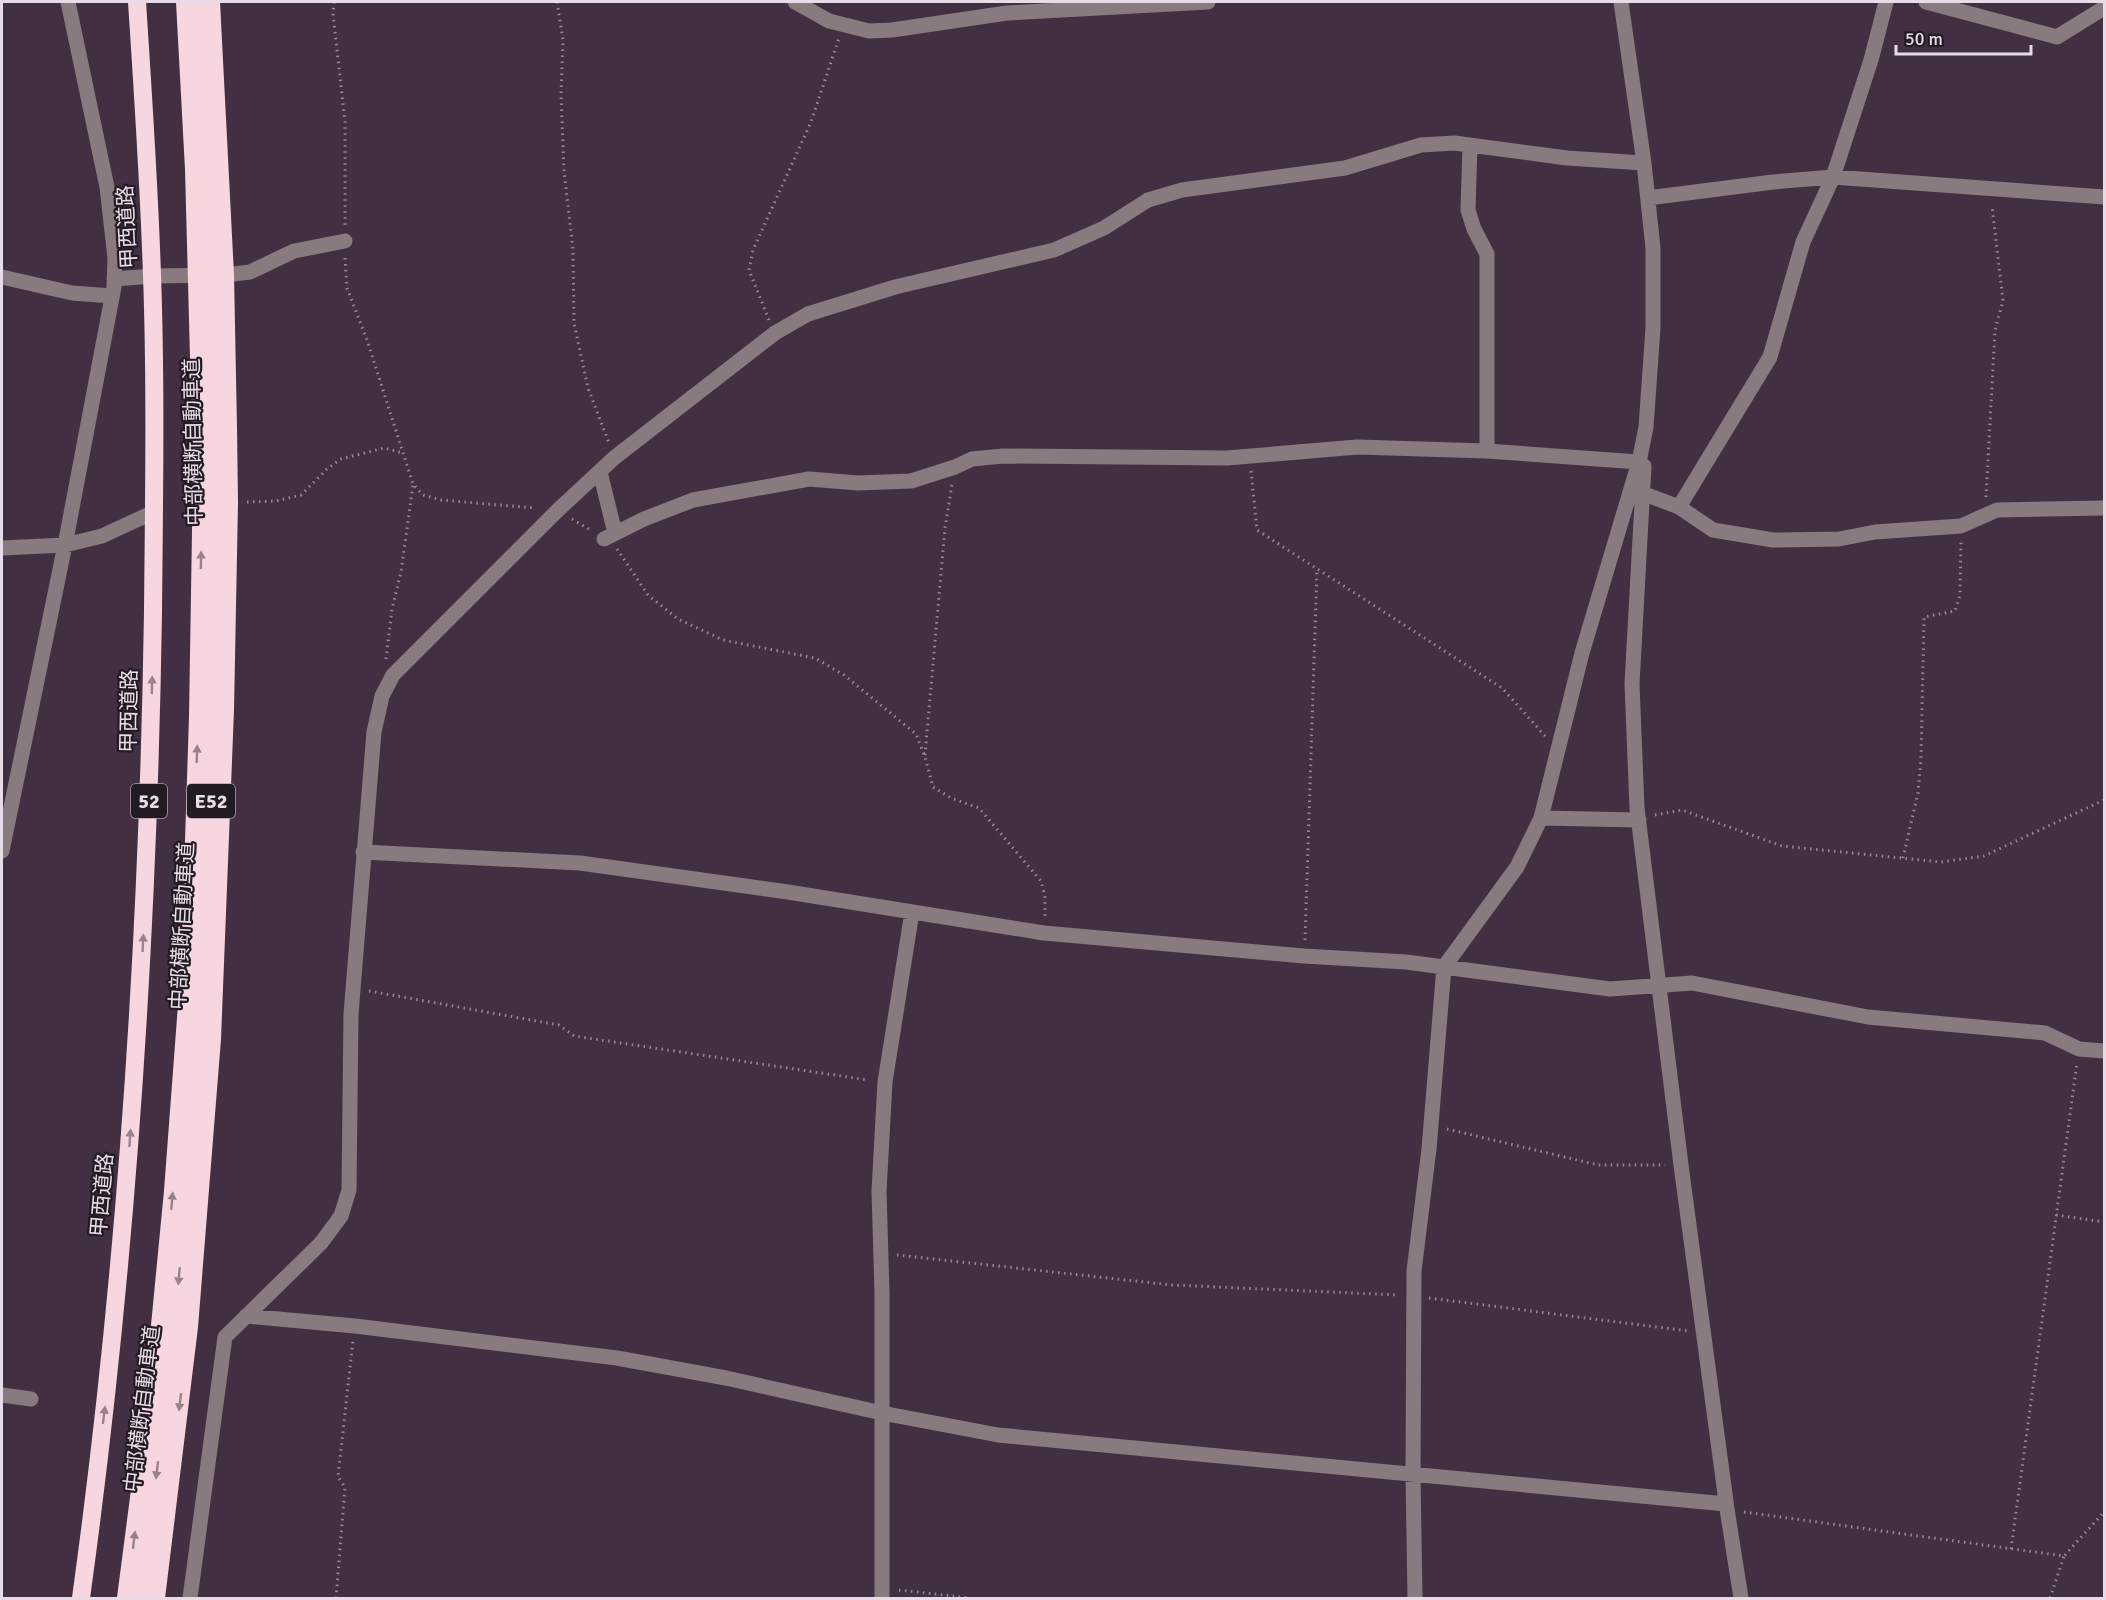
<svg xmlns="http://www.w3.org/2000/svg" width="2106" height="1600" font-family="Signika,'Noto Sans JP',sans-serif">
	<rect width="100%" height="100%" fill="#423042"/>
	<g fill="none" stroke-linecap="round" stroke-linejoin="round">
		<path stroke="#978997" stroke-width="3" stroke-dasharray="1.5 4.5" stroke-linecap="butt" d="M 334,2 L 333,13 L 345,122 L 345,227
			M 557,2 L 563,40 L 561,94 L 564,171 L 573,250 L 574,323 L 588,388 L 609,443
			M 345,258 L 347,288 L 367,340 L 413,484 L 423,495 L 441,500 L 535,508
			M 769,320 L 749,270 L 753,250 L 811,122 L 839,38
			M 1251,471 L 1257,530 L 1502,688 L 1546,737
			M 1986,497 L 1995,330 L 2003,301 L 1992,206
			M 247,502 L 276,501 L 301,495 L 327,469 L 341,459 L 384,448 L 403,453
			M 572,519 L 592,531
			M 617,549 L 648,595 L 678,619 L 723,640 L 815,658 L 844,675 L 916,734 L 925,757 L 933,787 L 951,798 L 979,808 L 1041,881 L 1045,896 L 1045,916
			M 386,659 L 392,609 L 401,572 L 413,485
			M 925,755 L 945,528 L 952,484
			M 1655,815 L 1682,810 L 1782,846 L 1941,862 L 1984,856 L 2104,800
			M 1903,858 L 1918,793 L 1921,758 L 1924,617 L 1955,611 L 1960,595 L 1961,540
			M 1305,940 L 1317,569
			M 369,991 L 559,1025 L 574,1036 L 868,1080
			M 1447,1129 L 1598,1165 L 1665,1165
			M 2056,1215 L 2104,1222
			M 897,1255 L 1172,1285 L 1399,1295
			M 1429,1298 L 1688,1331
			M 1744,1512 L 2064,1556 L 2104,1512
			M 2011,1549 L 2077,1063
			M 899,1590 L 970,1598
			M 336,1598 L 345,1487 L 338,1477 L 353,1340
			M 2050,1598 L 2064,1556"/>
		<path stroke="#887a7e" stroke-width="15" d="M 795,2 L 829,21 L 869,31 L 892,30 L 1007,13 L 1208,2
			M 1926,2 L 2057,37 L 2104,8
			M 1470,145 L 1468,210 L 1474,229 L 1487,254 L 1487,451
			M 1648,198 L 1773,182 L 1833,177 L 2104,197
			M 2,277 L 72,293 L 112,296
			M 114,279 L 153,276 L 225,275 L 250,272 L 294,251 L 345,241
			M 1644,466 L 1632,684 L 1637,808 L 1681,1165 L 1727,1509 L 1741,1598
			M 600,472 L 615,533
			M 1634,490 L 1679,507 L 1713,530 L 1773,540 L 1839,539 L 1875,532 L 1961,526 L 1997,510 L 2104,508
			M 1679,507 L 1770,357 L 1803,242 L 1833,177 L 1871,60 L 1886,2
			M 604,539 L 644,519 L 693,500 L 809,479 L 858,483 L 911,481 L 955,467 L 972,459 L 1003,456 L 1227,458 L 1357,447 L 1487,451 L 1639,462
			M 2,548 L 65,545 L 102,536 L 154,512
			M 1541,818 L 1639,820
			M 2,851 L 65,545 L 114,287 L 115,258 L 107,187 L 68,2
			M 363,852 L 580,863 L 788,892 L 1044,933 L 1304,956 L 1406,962 L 1610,989 L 1692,983 L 1868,1017 L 2045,1033 L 2079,1049 L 2104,1051
			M 246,1316 L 355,1326 L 617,1358 L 726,1378 L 882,1413 L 998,1435 L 1726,1504
			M 2,1395 L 31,1399
			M 190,1598 L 225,1337 L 321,1243 L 341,1216 L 349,1190 L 351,1014 L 374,732 L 382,696 L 393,675 L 558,510 L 614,458 L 775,333 L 808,314 L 895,287 L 1054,250 L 1104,228 L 1148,200 L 1182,190 L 1345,168 L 1421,145 L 1454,143 L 1567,158 L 1644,163
			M 882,1598 L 882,1293 L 879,1191 L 885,1082 L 912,912
			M 1415,1598 L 1413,1474 L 1414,1271 L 1429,1149 L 1444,967 L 1517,867 L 1541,818 L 1582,653 L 1639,462 L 1646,427 L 1653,328 L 1653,248 L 1644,163 L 1621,2"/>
		<path stroke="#f8d6e0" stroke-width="18" d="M 81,1598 C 126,1272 148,942 153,612 C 154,500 156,387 152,275 C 149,184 143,92 137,2
			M 156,1598 L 189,1327 L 212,1039 L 225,710 L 229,503 L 228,427 L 225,275 L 211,2"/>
		<path stroke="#f8d6e0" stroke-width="18" d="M 126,1598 L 156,1367 L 173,1191 L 190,965 L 198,717 L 202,470 L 194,169 L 185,2
			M 141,1598 L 170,1369 L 187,1190 L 204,967 L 214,718 L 218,470 L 210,174 L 200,2"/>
	</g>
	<defs><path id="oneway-solid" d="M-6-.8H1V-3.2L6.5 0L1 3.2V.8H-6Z" transform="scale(1.5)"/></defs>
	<g fill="#98828b">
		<use href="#oneway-solid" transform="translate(201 560) rotate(-89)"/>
		<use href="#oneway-solid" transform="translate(152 685) rotate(-89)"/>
		<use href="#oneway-solid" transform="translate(197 754) rotate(-88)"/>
		<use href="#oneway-solid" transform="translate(143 943) rotate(-87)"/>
		<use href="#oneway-solid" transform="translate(130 1138) rotate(-86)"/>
		<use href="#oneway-solid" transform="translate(172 1201) rotate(-85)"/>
		<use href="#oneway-solid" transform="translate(179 1276) rotate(95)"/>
		<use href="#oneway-solid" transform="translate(180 1402) rotate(97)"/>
		<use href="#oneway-solid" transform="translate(104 1415) rotate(-83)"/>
		<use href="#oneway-solid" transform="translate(157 1470) rotate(97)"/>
		<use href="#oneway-solid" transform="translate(134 1540) rotate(-83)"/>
	</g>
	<g text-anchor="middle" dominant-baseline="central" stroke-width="4.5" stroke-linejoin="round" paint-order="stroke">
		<g fill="#231b24" stroke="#aca2ac" stroke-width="1.5">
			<rect x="131" y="784" width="36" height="34" rx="4.5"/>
			<rect x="187" y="784" width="48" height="34" rx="4.5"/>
		</g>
		<g font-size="20" font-weight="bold" fill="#e7dce7">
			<text x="149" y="801">52</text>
			<text x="211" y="801">E52</text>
		</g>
		<g font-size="21" fill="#e7dce7" stroke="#231b24">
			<text transform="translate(127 227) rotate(-93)">甲西道路</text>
			<text transform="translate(193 442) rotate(-91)">中部横断自動車道</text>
			<text transform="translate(129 711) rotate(-89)">甲西道路</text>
			<text transform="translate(182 926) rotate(-87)">中部横断自動車道</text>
			<text transform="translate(102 1195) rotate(-85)">甲西道路</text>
			<text transform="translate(142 1409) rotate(-83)">中部横断自動車道</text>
		</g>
	</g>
	<rect width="2106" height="1600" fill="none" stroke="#e7dce7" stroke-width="6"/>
	<path d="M1896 45v9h135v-9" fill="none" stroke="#e7dce7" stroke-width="3"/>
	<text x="1905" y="45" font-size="18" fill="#e7dce7" stroke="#231b24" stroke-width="4.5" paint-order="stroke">50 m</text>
</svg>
